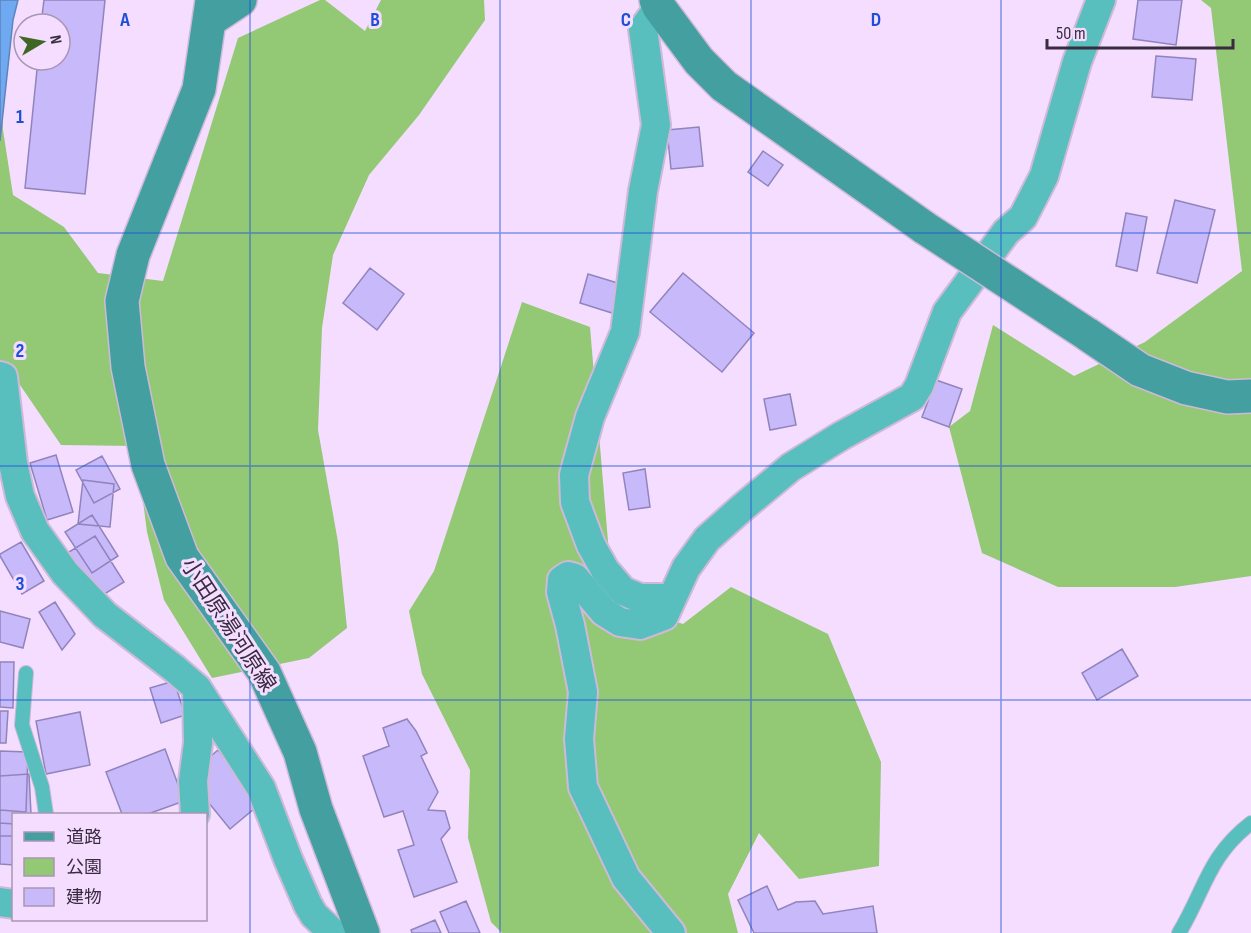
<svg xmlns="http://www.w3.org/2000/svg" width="1251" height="933" font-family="'Sofia Sans Condensed','Noto Sans JP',sans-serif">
	<rect width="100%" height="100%" fill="#f4ddff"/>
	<path fill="#93c874" d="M 320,0 L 325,0 L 365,31 L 381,0 L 484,0 L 485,20 L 419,115 L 369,175 L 333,255 L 322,328 L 318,430 L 338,542 L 347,628 L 309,658 L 212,678 L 164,600 L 147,532 L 136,446 L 61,445 L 5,363 L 0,361 L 0,18 L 3,130 L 13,195 L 64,227 L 98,273 L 163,281 L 238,38 Z
		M 1201,0 L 1251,0 L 1251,576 L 1175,587 L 1058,587 L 982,553 L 949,427 L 970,411 L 993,325 L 1074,376 L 1145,342 L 1242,271 L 1211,8 Z
		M 522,302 L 590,327 L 613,601 L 683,624 L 731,587 L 828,634 L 881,762 L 879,866 L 799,879 L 759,833 L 728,894 L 738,933 L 502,933 L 491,922 L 468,838 L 470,770 L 422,674 L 409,611 L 434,571 Z"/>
	<path fill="#6fa9f1" stroke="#5f83bc" stroke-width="1.5" d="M 0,0 L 18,0 L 13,20 L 0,141 Z"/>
	<path fill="#c8b9fa" stroke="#9184bc" stroke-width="1.5" d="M 44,0 L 105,0 L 85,194 L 25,188 L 38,60 L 60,60 L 60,24 L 41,24 Z
		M 1138,0 L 1182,0 L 1176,45 L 1133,39 Z
		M 1156,56 L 1196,59 L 1192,100 L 1152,97 Z
		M 699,127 L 703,166 L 671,169 L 667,130 Z
		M 763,151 L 783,165 L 768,186 L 748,172 Z
		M 1175,200 L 1215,210 L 1197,283 L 1157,273 Z
		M 1126,213 L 1147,217 L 1137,271 L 1116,266 Z
		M 370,268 L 404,294 L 377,330 L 343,303 Z
		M 683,273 L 754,333 L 722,372 L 650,312 Z
		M 588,274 L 621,284 L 612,313 L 580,303 Z
		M 936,380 L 962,389 L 949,427 L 922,417 Z
		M 790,394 L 796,425 L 770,430 L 764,399 Z
		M 56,455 L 73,512 L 47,520 L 30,463 Z
		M 102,456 L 120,489 L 94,503 L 76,470 Z
		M 645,469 L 650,507 L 629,510 L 623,473 Z
		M 83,480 L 114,484 L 110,527 L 78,524 Z
		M 92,515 L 118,556 L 92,573 L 65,532 Z
		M 95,536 L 124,582 L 93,601 L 64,555 Z
		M 21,542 L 44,581 L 22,594 L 0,556 L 0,554 Z
		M 55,602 L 75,634 L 62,650 L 39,612 Z
		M 0,611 L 30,619 L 23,648 L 0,642 Z
		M 1122,649 L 1138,676 L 1097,700 L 1082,673 Z
		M 0,662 L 14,662 L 13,708 L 0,707 Z
		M 174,681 L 185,715 L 161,723 L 150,688 Z
		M 0,711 L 8,711 L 6,743 L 0,743 Z
		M 80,712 L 90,765 L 46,774 L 36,721 Z
		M 407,719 L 416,731 L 427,753 L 421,756 L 438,792 L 428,810 L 445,811 L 450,828 L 441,839 L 457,882 L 414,897 L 398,850 L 414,845 L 403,811 L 384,817 L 363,756 L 389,746 L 383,728 Z
		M 165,749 L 184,801 L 148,814 L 122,814 L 106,772 Z
		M 218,750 L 261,803 L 230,829 L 187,776 Z
		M 0,751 L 28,752 L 26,812 L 0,810 Z
		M 29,774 L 31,814 L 14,814 L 14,836 L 0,836 L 0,776 Z
		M 0,823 L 14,824 L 14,865 L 0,864 Z
		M 767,886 L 778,910 L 796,902 L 815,901 L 823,914 L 873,906 L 877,933 L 754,933 L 738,900 Z
		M 466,901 L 480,933 L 449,933 L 440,912 Z
		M 435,920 L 441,933 L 412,933 L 411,930 Z"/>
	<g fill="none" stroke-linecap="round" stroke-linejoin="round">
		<defs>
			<path id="lane" d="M 26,673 L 22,725 L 42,787 L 46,814
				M 1179,933 C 1205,890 1208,856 1251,823"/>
			<path id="street" d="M 659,7 L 643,29 L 656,125 L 643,191 L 625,332 L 590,417 L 574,475 L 575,502 L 591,545 L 605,570 L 623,591 L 640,598 L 671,598
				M 0,376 L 3,377 L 13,463 L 20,496 L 35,531 L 65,573 L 105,615 L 175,669 L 197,688 L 261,788 L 288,859 L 308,905 L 314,915 L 333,933
				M 195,814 L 193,781 L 198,743 L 197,688
				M 0,902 L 14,904
				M 671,933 L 626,878 L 583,787 L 579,739 L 583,692 L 570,625 L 561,592 L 562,580 L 568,576 L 575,578 L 604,612 L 620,622 L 640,625 L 664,616 L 686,568 L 707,539 L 743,507 L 791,467 L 841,436 L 912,397 L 919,386 L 947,312 L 1006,232 L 1023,217 L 1044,176 L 1077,62 L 1101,0"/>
			<path id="secondary" d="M 212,0 L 199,89 L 133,255 L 122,301 L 128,367 L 148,465 L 182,557 L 264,672 L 300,752 L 316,809 L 363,933
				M 656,0 L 659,7 L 699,61 L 724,86 L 925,228
				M 210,20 L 240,0
				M 1087,334 L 1140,370 L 1186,388 L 1227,397 L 1251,396"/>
		</defs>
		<use href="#lane" stroke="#cfb9d9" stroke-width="16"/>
		<use href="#street" stroke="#cfb9d9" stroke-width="32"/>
		<use href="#secondary" stroke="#cfb9d9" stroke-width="36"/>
		<use href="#lane" stroke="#58bfbe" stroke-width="14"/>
		<use href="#street" stroke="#58bfbe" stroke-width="28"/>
		<use href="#secondary" stroke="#44a0a0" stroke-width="33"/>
		<defs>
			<path id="secondary-bridge" d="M 925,228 L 1087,334"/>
		</defs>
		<use href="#secondary-bridge" stroke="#cfb9d9" stroke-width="36" stroke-linecap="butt"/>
		<use href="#secondary-bridge" stroke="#44a0a0" stroke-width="33"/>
	</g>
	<path fill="none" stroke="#1d4ed8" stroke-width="1.5" stroke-opacity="0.55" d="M 250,0 L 250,933M 500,0 L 500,933M 751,0 L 751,933M 1001,0 L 1001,933M 0,233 L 1251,233M 0,466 L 1251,466M 0,700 L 1251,700"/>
	<g text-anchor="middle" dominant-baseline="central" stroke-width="6" stroke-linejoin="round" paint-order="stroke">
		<g font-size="22" fill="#392b40" stroke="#f4ddff">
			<text transform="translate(228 625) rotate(57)">小田原湯河原線</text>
		</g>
	</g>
	<g font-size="20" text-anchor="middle" font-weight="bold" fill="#1d4ed8" stroke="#f4ddff" stroke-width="6" stroke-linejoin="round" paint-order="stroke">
		<text x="125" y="26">A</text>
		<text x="375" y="26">B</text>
		<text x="626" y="26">C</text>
		<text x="876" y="26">D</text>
		<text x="20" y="123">1</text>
		<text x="20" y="357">2</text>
		<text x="20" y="590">3</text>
	</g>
	<rect x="12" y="813" width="195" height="108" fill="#f4ddff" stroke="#a996b3" stroke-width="1.5"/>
	<rect x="24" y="832" width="30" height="9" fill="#44a0a0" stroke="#a996b3" stroke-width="1.5"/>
	<text x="66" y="843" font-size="18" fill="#392b40">道路</text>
	<rect x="24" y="858" width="30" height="18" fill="#93c874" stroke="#a996b3" stroke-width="1.5"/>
	<text x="66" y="873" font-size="18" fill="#392b40">公園</text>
	<rect x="24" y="888" width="30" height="18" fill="#c8b9fa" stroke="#a996b3" stroke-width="1.5"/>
	<text x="66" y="903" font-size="18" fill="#392b40">建物</text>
	<g transform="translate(42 42) rotate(80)"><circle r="28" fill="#f4ddff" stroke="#a996b3" stroke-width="1.5"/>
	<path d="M0-4.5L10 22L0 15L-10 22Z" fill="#3f6723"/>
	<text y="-9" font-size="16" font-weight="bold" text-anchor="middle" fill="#392b40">N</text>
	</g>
	<path d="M1047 39v9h186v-9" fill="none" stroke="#392b40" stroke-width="3"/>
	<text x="1056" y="39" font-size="18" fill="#392b40" stroke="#f4ddff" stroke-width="4.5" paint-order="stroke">50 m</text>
</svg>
